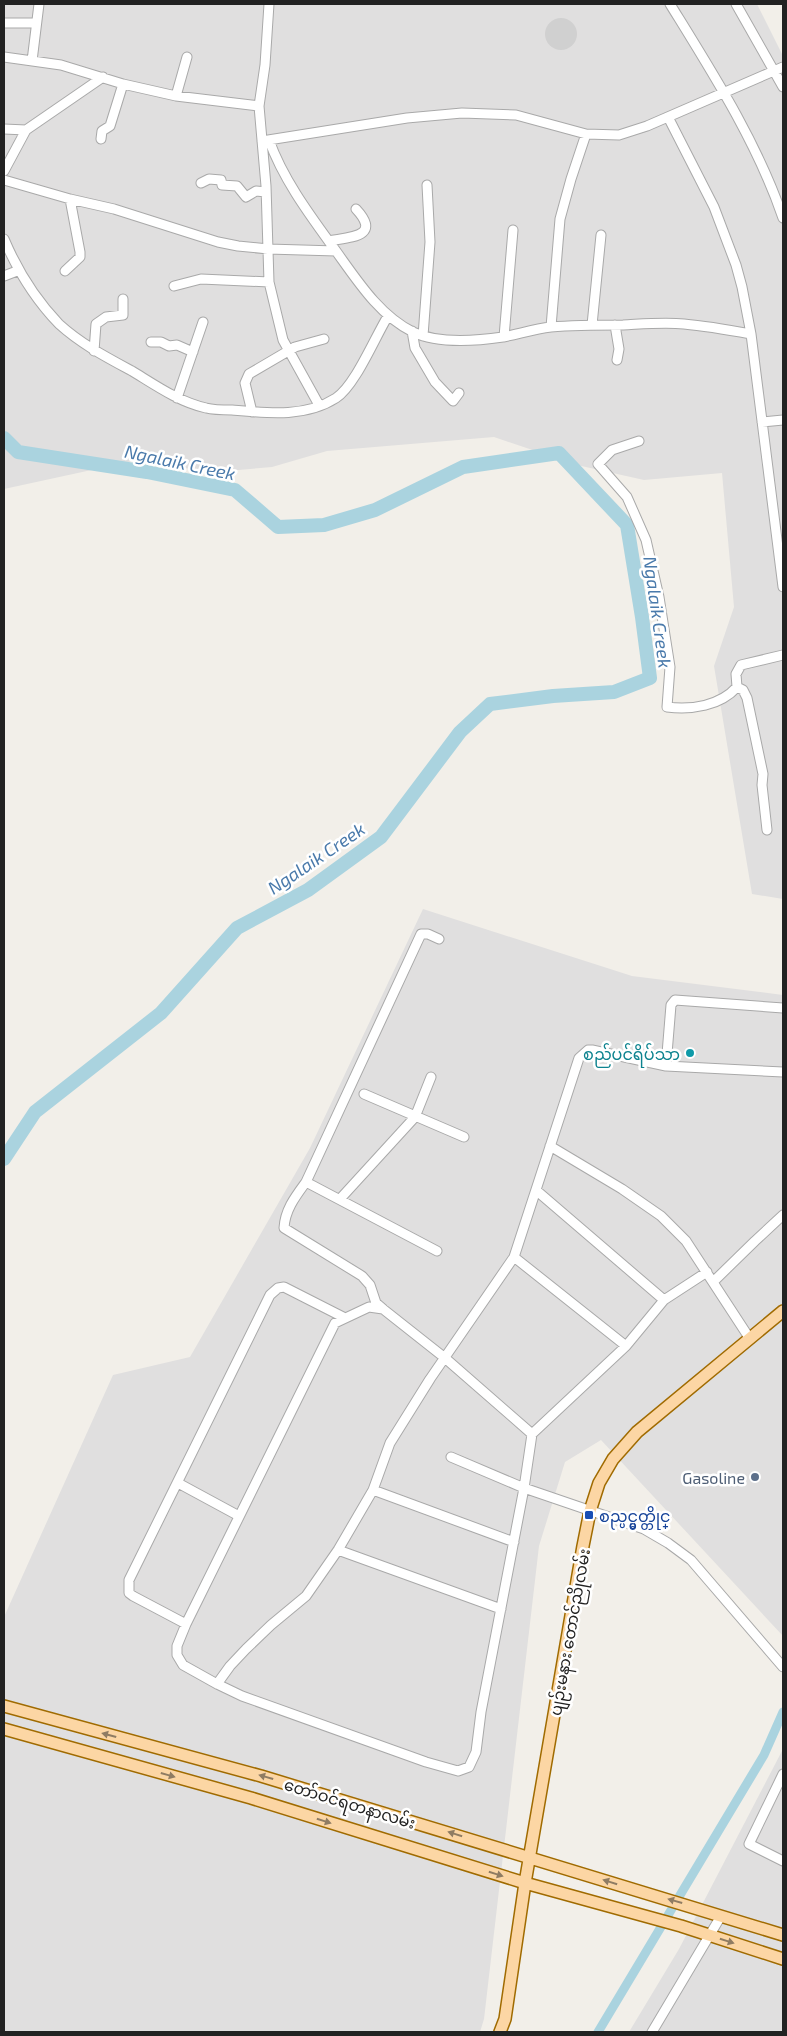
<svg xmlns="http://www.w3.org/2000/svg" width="787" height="2036" font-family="'Exo 2','Noto Sans Myanmar',sans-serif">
	<rect width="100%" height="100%" fill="#f2efe9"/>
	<path fill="#e0dfdf" d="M 4,4 L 757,4 L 783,56 L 783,899 L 752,894 L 714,666 L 734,607 L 722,473 L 644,480 L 577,465 L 494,437 L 327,451 L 272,467 L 215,472 L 133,461 L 4,489 Z
		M 423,909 L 632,976 L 783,995 L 783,1636 L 601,1440 L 565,1462 L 539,1546 L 484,2019 L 480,2032 L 4,2032 L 4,1617 L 113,1375 L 190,1357 L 310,1148 Z
		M 783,1749 L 783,2032 L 629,2032 L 679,1949 Z"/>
	<path fill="#d0d0d0" d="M545 34a16 16 0 1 1 32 0a16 16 0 1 1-32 0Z"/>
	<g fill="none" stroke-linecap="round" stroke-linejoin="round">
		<path stroke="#aad3df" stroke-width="9" d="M 598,2032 L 764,1755 L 783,1712"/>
		<path stroke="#aad3df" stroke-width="14" d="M 4,438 L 18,452 L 147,472 L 235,490 L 278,527 L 324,525 L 375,510 L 463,467 L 559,453 L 627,525 L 642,617 L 650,678 L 614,692 L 553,696 L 490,704 L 460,732 L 381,837 L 308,890 L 237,928 L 161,1013 L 35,1112 L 4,1159"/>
		<defs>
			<path id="minor" d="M 269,4 L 265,65 L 259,106 L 266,186 L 269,282 L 283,340 L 319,405
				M 670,4 C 712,72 757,142 783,218
				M 736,4 L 783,87
				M 4,23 L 36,23
				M 4,57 L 61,65 L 123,84 L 176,96 L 259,106
				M 32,61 L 39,4
				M 176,96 L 187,57
				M 668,117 L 714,207 L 736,265 L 742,287 L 751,334 L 783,587
				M 4,129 L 26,130
				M 101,139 L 102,131 L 110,126 L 123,84
				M 269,140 C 283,179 309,214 333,247 C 355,277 378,315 413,332 C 438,344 476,341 503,337 C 519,334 534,329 551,327 C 575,325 599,325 623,325 C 643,324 664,322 684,324 C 706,326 729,330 751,334
				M 262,141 L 407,118 L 462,113 L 516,115 L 586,134 L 619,135 L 647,126 L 783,67
				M 4,171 L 26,130 L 103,77
				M 4,180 L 70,199 L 114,209 L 218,242 L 238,246 L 268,249 L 336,251
				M 201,183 L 209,179 L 221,180 L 222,185 L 237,186 L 246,197 L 256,191 L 266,192
				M 4,239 C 18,272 34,298 59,324 C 81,344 106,357 132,371 C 155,385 179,402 206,408 C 214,410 224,410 232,410 C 266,413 305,418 336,398 C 355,386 375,337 388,316
				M 329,241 C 350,237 382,237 356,209
				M 65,271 L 80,257 L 80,252 L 70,199
				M 4,276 L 17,271
				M 174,286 L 201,279 L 269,282
				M 592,325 L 601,235
				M 615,325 L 619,349 L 617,360
				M 551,327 L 560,219 L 571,179 L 586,134
				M 412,331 L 415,348 L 435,382 L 453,401 L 459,393
				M 423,336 L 430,242 L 427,185
				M 504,337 L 513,230
				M 151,342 L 161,342 L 169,346 L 177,345 L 193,352
				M 94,351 L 96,324 L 106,317 L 123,315 L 123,299
				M 177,398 L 203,322
				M 252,412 L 245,383 L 249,374 L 295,347 L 324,339
				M 762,422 L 783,420
				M 639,441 L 612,450 L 598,464 L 627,497 L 646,540 L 659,597 L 670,667 L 667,707 C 692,710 720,706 737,687 L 736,674 L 741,665 L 783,655
				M 737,687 L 743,690 L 747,698 L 763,774 L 762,785 L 767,830
				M 666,1066 L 671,1005 L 675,1000 L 783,1008
				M 364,1094 L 464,1137
				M 550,1146 L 622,1189 L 661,1216 L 686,1241 L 750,1339
				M 306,1182 L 437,1251
				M 537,1191 L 664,1300
				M 340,1199 L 415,1117 L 431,1077
				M 514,1257 L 626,1346
				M 713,1282 L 755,1241 L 783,1215
				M 383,1309 L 376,1303 L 370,1285 L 362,1276 L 284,1228 C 285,1210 295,1197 306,1182 L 421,934 L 428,934 L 439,939
				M 532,1434 L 445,1358 L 383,1309 L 369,1307 L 335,1323 L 186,1624 L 177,1646 L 177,1655 L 183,1665 L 217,1684 L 242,1696 L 426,1762 L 458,1771 L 469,1767 L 476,1752 L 481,1712 L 524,1488 L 532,1434 L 626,1346 L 664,1300 L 707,1272
				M 451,1457 L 524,1488 L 644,1529 L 668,1543 L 691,1560 L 783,1667
				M 178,1483 L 239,1516
				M 373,1490 L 514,1542
				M 338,1550 L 501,1609
				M 186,1624 L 133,1596 L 129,1593 L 129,1580 L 270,1295 L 278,1288 L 284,1287 L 345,1318
				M 217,1684 L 230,1666 L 246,1649 L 271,1625 L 306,1596 L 338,1550 L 373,1490 L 390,1443 L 430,1379 L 514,1257 L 579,1058 L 588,1050 L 592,1050 L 666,1066 L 783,1072
				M 783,1774 L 749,1844 L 783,1861
				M 652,2032 L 721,1916"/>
			<path id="major" d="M 4,1706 L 261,1776 L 783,1935
				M 4,1729 L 251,1798 L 525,1883 L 681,1926 L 783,1959
				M 500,2032 L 505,2019 L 525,1883 L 583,1546 L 590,1511 L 599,1483 L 613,1459 L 637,1432 L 783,1311"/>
		</defs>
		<use href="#minor" stroke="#a9a9a9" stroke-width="11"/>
		<use href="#major" stroke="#a06b00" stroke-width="14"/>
		<use href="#minor" stroke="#fff" stroke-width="9"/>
		<use href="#major" stroke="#fcd6a4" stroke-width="11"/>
	</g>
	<defs><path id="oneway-solid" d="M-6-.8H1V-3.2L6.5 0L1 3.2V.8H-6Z" transform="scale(1.25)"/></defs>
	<g fill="#8f7c63">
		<use href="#oneway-solid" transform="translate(109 1735) rotate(-165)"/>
		<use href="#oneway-solid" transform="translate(168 1775) rotate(16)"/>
		<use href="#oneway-solid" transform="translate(266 1777) rotate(-164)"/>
		<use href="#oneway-solid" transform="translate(324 1821) rotate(17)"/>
		<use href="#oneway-solid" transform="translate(455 1834) rotate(-163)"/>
		<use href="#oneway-solid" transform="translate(496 1874) rotate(17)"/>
		<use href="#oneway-solid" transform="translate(610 1882) rotate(-163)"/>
		<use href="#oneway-solid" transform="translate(675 1901) rotate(-164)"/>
		<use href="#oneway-solid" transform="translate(727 1941) rotate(18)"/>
	</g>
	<circle fill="#0f9aa8" stroke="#fff" stroke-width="2" cx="690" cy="1053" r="5"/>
	<circle fill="#5c6f8a" stroke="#fff" stroke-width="2" cx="755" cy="1477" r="5"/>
	<rect fill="#1a4fb4" stroke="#fff" stroke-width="2" x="584" y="1510" width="10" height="10" rx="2.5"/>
	<g text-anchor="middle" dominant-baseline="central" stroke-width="5" stroke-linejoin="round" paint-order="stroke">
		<g font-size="16" fill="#0d838f" stroke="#fff" text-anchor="end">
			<text x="680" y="1053">စည်ပင်ရိပ်သာ</text>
		</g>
		<g font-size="16" fill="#4e5e75" stroke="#fff" text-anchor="end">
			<text x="745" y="1477">Gasoline</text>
		</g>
		<g font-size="16" fill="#164399" stroke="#fff" text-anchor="start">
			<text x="599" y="1515">စည္ပင္မွတ္တိုင္</text>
		</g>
		<g font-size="16" fill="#222" stroke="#fff">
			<text transform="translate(569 1632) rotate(-80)">ပျဉ်းမနား တောင်ညိုလမ်း</text>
			<text transform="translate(350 1803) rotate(17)">တော်ဝင်ရတနာလမ်း</text>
		</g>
		<g font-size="18" font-style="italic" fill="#4a7aab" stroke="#fff">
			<text transform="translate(180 462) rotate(12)">Ngalaik Creek</text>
			<text transform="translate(658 612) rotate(82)">Ngalaik Creek</text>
			<text transform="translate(316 858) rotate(-34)">Ngalaik Creek</text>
		</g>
	</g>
	<rect width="787" height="2036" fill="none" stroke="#222222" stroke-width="10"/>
</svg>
